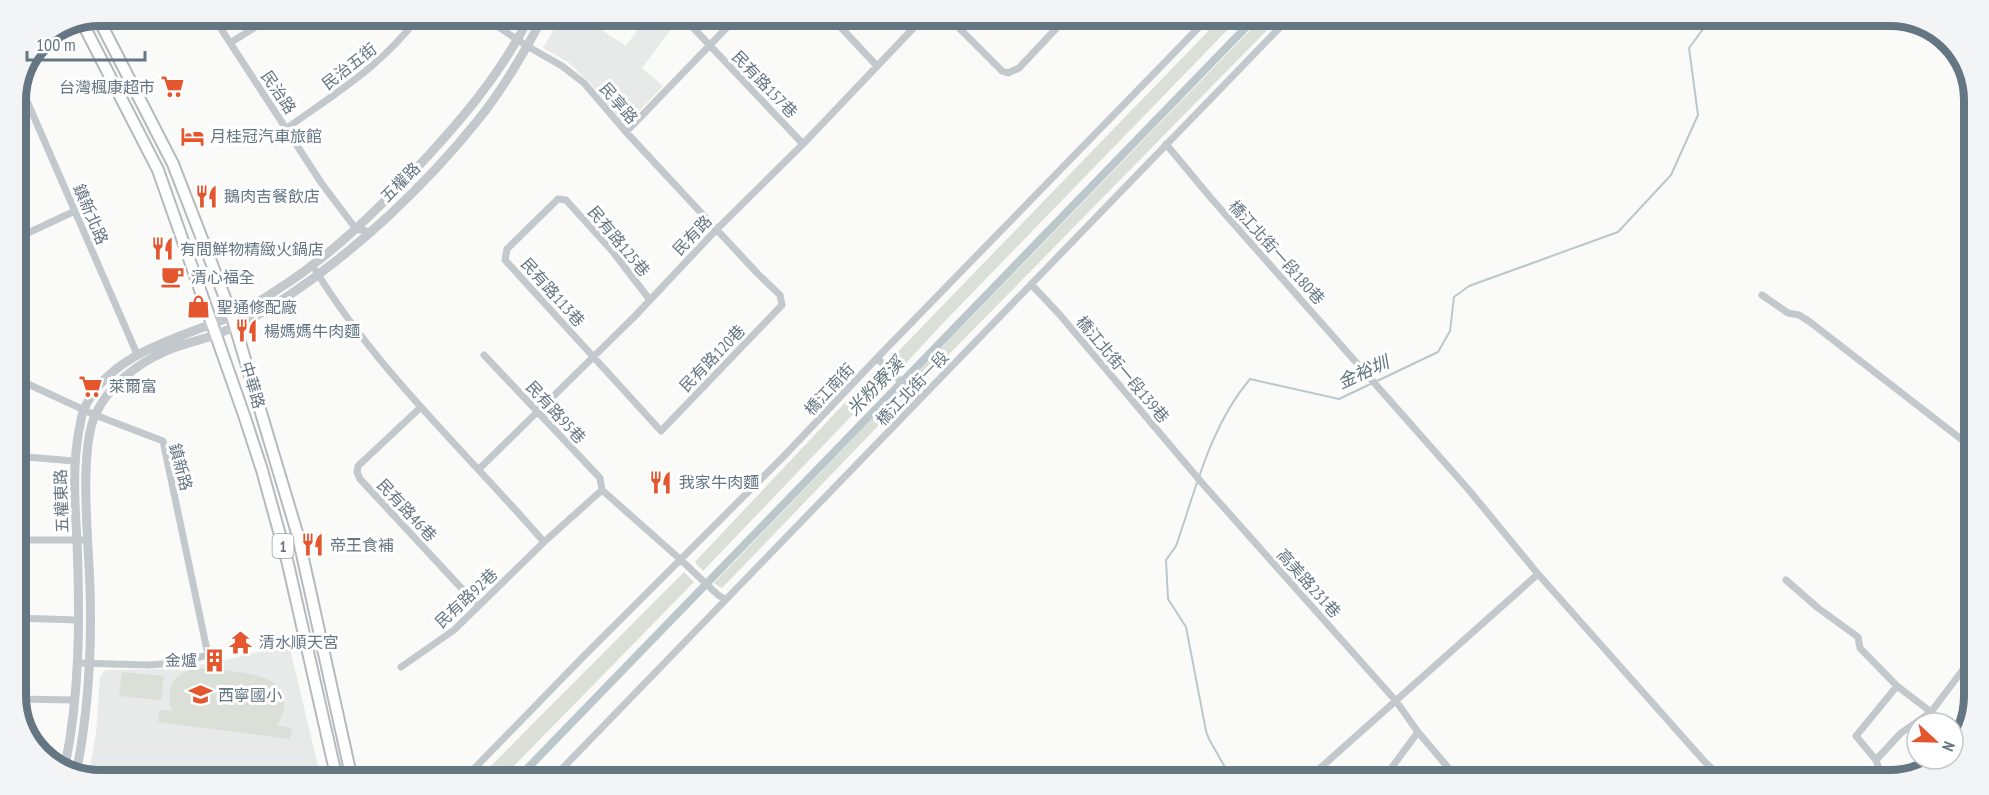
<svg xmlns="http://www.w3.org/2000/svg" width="1989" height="795" font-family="'PT Sans Narrow','Noto Sans TC',sans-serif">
	<rect width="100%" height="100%" fill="#fafaf8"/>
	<path fill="#e8e9e9" d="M 561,17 L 612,17 L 603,31 L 626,46 L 647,17 L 665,17 L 674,25 L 642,68 L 663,86 L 625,126 L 590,83 L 568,62 L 543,48 Z
		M 289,644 L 320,775 L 89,774 L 96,733 L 100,677 L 105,670 L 169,669 L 218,662 Z"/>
	<path fill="#dadfd7" d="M 1220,19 L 1238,19 L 944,322 L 896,374 L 885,365 Z
		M 1261,19 L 1278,19 L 917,387 L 910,380 Z
		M 873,373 L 883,383 L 703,571 L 695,562 Z
		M 899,391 L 906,397 L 722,588 L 714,583 Z
		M 684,572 L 694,582 L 505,775 L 482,775 Z
		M 205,668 C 239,673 307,672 277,725 L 292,728 L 290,739 L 158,722 L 160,710 L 172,711 C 163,684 179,668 205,668 Z
		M 122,672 L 164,676 L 161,700 L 119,696 Z"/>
	<path fill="#bbc7cb" d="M 211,767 L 218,769 L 225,774 L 192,774 L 203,768 Z"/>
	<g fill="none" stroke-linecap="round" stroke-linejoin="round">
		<path stroke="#bbc7cb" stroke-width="2" d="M 1231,778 L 1209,739 L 1206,731 L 1186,627 L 1168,599 L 1166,560 L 1176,546 C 1196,489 1210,426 1250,379 L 1339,399 L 1438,352 L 1450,331 L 1454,297 L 1469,286 L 1618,232 L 1671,175 L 1698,115 L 1689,48 L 1709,21"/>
		<path stroke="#bbc7cb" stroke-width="8" d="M 521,775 L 1254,19"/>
		<defs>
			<path id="primary" d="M 97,16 L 173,164 L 232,316 L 298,536 L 351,775
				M 82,22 L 158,170 L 244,415 L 262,470 L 288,564 L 336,775"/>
		</defs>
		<use href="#primary" stroke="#b5babe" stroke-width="14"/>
		<path stroke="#c3c8cc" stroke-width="7" d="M 212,15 L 322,184 L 356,229 L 371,232
			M 482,16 L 527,46 L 562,66 L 584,83 L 626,132 L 758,274 L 780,295 L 782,305 L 661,431 L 505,260 L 507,249 L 558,199 L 566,200 L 613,252 L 650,300
			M 683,17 L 803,144
			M 832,18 L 877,66
			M 949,18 L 1002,71 L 1008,73 L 1019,68 L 1066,18
			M 230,43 L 273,16
			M 20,85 L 137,354
			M 287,128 C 336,93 383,65 419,16
			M 626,132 L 737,17
			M 1166,144 L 1210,197 L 1468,489 L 1538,574 L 1705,762 L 1723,779
			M 15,239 L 75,211
			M 316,271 C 378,372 467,453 544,542
			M 1031,284 L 1060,315 L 1202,483 L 1396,701 L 1418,732 L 1457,778
			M 1762,295 L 1788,313 L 1799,315 L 1810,322 L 1970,446
			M 484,355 L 600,478 L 602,490
			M 877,358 L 919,399
			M 15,378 L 95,415 L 163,441 L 208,655 L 177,663 L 148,665 L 78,663
			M 421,407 L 358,466 L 357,472 L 360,479 L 478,606
			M 15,456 L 74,461
			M 479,469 L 634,317 L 716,230 L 803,144 L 923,18
			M 602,490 L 681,560 L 718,595 L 725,599
			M 15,540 L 82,540
			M 1786,580 L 1818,608 L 1858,637 L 1860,648 L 1897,686
			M 15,618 L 77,620
			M 401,667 L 454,630 L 544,542 L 602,490
			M 15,699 L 74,700
			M 1876,760 L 1901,733 L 1931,712 L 1968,663
			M 1319,769 L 1329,778
			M 468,775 L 578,662 L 783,457 L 877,358 L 1207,19
			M 556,775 L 1288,19
			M 1309,778 L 1538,574
			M 1384,778 L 1418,732
			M 1883,780 L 1876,760 L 1856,736 L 1897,686 L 1931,712 L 1938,723"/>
		<path stroke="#c3c8cc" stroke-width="9" d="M 64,771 C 80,697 80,618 77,542 C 75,504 72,468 79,430 C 81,423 81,414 85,407 C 110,353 181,337 230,317 C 251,308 270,294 289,282 C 335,251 375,212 413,172 C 458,124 500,76 530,16
			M 76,774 C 88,714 92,650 90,588 C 89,545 78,450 96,413 C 109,386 137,364 164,352 C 180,344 198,341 215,335 C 241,325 265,312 288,296 C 357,250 426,185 478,120 C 504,88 524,53 543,17"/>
		<use href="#primary" stroke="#fff" stroke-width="10"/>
	</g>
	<defs>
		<symbol id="supermarket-bare" viewBox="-9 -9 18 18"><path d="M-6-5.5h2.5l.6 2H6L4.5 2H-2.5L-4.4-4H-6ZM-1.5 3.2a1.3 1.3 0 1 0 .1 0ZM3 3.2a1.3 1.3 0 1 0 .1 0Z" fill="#e4572e" stroke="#fff" stroke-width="2.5" paint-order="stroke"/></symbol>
		<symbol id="hotel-bare" viewBox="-9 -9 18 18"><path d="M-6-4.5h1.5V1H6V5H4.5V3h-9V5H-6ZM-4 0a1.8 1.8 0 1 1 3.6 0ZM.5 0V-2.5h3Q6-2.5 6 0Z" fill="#e4572e" stroke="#fff" stroke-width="2.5" paint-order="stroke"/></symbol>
		<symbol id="restaurant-bare" viewBox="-9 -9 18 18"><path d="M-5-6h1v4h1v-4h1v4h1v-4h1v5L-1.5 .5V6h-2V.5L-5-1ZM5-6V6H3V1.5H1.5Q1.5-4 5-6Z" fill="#e4572e" stroke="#fff" stroke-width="2.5" paint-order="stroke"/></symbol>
		<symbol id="cafe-bare" viewBox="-9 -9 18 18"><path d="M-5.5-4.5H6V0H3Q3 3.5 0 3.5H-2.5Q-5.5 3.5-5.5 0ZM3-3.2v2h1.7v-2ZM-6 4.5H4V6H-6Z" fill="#e4572e" stroke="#fff" stroke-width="2.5" paint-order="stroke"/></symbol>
		<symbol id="shop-bare" viewBox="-9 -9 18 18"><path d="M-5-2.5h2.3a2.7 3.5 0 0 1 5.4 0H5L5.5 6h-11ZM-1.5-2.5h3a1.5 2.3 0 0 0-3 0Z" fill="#e4572e" stroke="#fff" stroke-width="2.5" paint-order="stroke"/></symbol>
		<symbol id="temple-bare" viewBox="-9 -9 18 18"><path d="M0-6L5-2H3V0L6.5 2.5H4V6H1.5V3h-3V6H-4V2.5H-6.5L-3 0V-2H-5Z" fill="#e4572e" stroke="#fff" stroke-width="2.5" paint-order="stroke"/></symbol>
		<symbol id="building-bare" viewBox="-9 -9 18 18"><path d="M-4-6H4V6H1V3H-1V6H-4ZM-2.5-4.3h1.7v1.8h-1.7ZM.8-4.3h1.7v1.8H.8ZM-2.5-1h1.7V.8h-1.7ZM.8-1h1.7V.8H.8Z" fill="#e4572e" stroke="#fff" stroke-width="2.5" paint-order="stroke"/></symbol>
		<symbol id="school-bare" viewBox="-9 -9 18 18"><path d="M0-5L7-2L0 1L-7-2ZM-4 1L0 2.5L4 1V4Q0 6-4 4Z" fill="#e4572e" stroke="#fff" stroke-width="2.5" paint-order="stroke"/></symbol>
	</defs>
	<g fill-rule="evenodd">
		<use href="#supermarket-bare" x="156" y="70" width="33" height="33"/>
		<use href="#hotel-bare" x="176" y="120" width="33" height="33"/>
		<use href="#restaurant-bare" x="190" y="180" width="33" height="33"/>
		<use href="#restaurant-bare" x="146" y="232" width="33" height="33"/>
		<use href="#cafe-bare" x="156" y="260" width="33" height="33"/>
		<use href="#shop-bare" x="182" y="290" width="33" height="33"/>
		<use href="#restaurant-bare" x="230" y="314" width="33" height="33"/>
		<use href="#supermarket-bare" x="74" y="370" width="33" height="33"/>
		<use href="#restaurant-bare" x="644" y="466" width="33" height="33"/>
		<use href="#restaurant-bare" x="296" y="528" width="33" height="33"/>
		<use href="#temple-bare" x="224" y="626" width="33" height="33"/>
		<use href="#building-bare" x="198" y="644" width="33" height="33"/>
		<use href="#school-bare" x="184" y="678" width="33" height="33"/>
	</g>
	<g text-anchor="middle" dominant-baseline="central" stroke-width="6" stroke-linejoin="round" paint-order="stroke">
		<rect fill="#fff" stroke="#939fa8" stroke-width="1.5" x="272.5" y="534" width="21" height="24" rx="4.5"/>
		<g font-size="15" font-weight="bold" fill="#657683">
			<text x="283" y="546">1</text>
		</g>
		<g font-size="16" fill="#657683" stroke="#fff">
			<text transform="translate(349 66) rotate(-38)">民治五街</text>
			<text transform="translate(765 84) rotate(46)">民有路157巷</text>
			<text transform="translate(279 92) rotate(56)">民治路</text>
			<text transform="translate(619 103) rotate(49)">民享路</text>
			<text transform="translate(400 182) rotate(-45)">五權路</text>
			<text transform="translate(91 214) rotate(67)">鎮新北路</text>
			<text transform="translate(692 235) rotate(-46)">民有路</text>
			<text transform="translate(619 241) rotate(50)">民有路125巷</text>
			<text transform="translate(1277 252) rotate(48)">橋江北街一段180巷</text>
			<text transform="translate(553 292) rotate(48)">民有路113巷</text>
			<text transform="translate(712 358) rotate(-46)">民有路120巷</text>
			<text transform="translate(1123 369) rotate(50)">橋江北街一段139巷</text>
			<text transform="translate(253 385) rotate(73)">中華路</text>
			<text transform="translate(912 388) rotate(-46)">橋江北街一段</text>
			<text transform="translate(829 389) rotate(-47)">橋江南街</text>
			<text transform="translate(556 412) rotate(47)">民有路95巷</text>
			<text transform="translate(181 467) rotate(75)">鎮新路</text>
			<text transform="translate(61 501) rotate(-92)">五權東路</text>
			<text transform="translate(407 510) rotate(47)">民有路46巷</text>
			<text transform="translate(1309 583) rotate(48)">高美路231巷</text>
			<text transform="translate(466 598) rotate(-43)">民有路92巷</text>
		</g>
		<g font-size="16" fill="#657683" stroke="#fff" text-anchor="start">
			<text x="155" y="87" text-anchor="end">台灣楓康超市</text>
			<text x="210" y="136">月桂冠汽車旅館</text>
			<text x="224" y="196">鵝肉吉餐飲店</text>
			<text x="180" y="249">有間鮮物精緻火鍋店</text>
			<text x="191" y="277">清心福全</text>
			<text x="217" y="307">聖通修配廠</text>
			<text x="264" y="331">楊媽媽牛肉麵</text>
			<text x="109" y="386">萊爾富</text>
			<text x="679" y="482">我家牛肉麵</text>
			<text x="330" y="545">帝王食補</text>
			<text x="259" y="642">清水順天宮</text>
			<text x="197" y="660" text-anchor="end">金爐</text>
			<text x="218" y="695">西寧國小</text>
		</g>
		<g font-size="18" font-style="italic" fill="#60757c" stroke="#fff">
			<text transform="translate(1363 372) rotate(-24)">金裕圳</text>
			<text transform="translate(875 386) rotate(-46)">米粉寮溪</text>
		</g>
	</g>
	<path d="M0 0H1989V795H0ZM100 26H1890A74 74 0 0 1 1964 100V696A74 74 0 0 1 1890 770H100A74 74 0 0 1 26 696V100A74 74 0 0 1 100 26Z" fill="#f3f4f5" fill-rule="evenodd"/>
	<path fill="none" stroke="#657683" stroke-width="8" d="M100 26H1890A74 74 0 0 1 1964 100V696A74 74 0 0 1 1890 770H100A74 74 0 0 1 26 696V100A74 74 0 0 1 100 26Z"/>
	<g transform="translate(1935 741) rotate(112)"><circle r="28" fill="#ffffff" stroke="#c1c8cd" stroke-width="1.5"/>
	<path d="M0-4.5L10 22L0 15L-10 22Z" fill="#e4572e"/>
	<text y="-9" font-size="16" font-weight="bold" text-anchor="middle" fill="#657683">N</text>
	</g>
	<path d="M27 51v9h118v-9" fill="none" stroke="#657683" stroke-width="3"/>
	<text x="36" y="51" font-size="18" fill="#657683" stroke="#ffffff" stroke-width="4.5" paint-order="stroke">100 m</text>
</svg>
